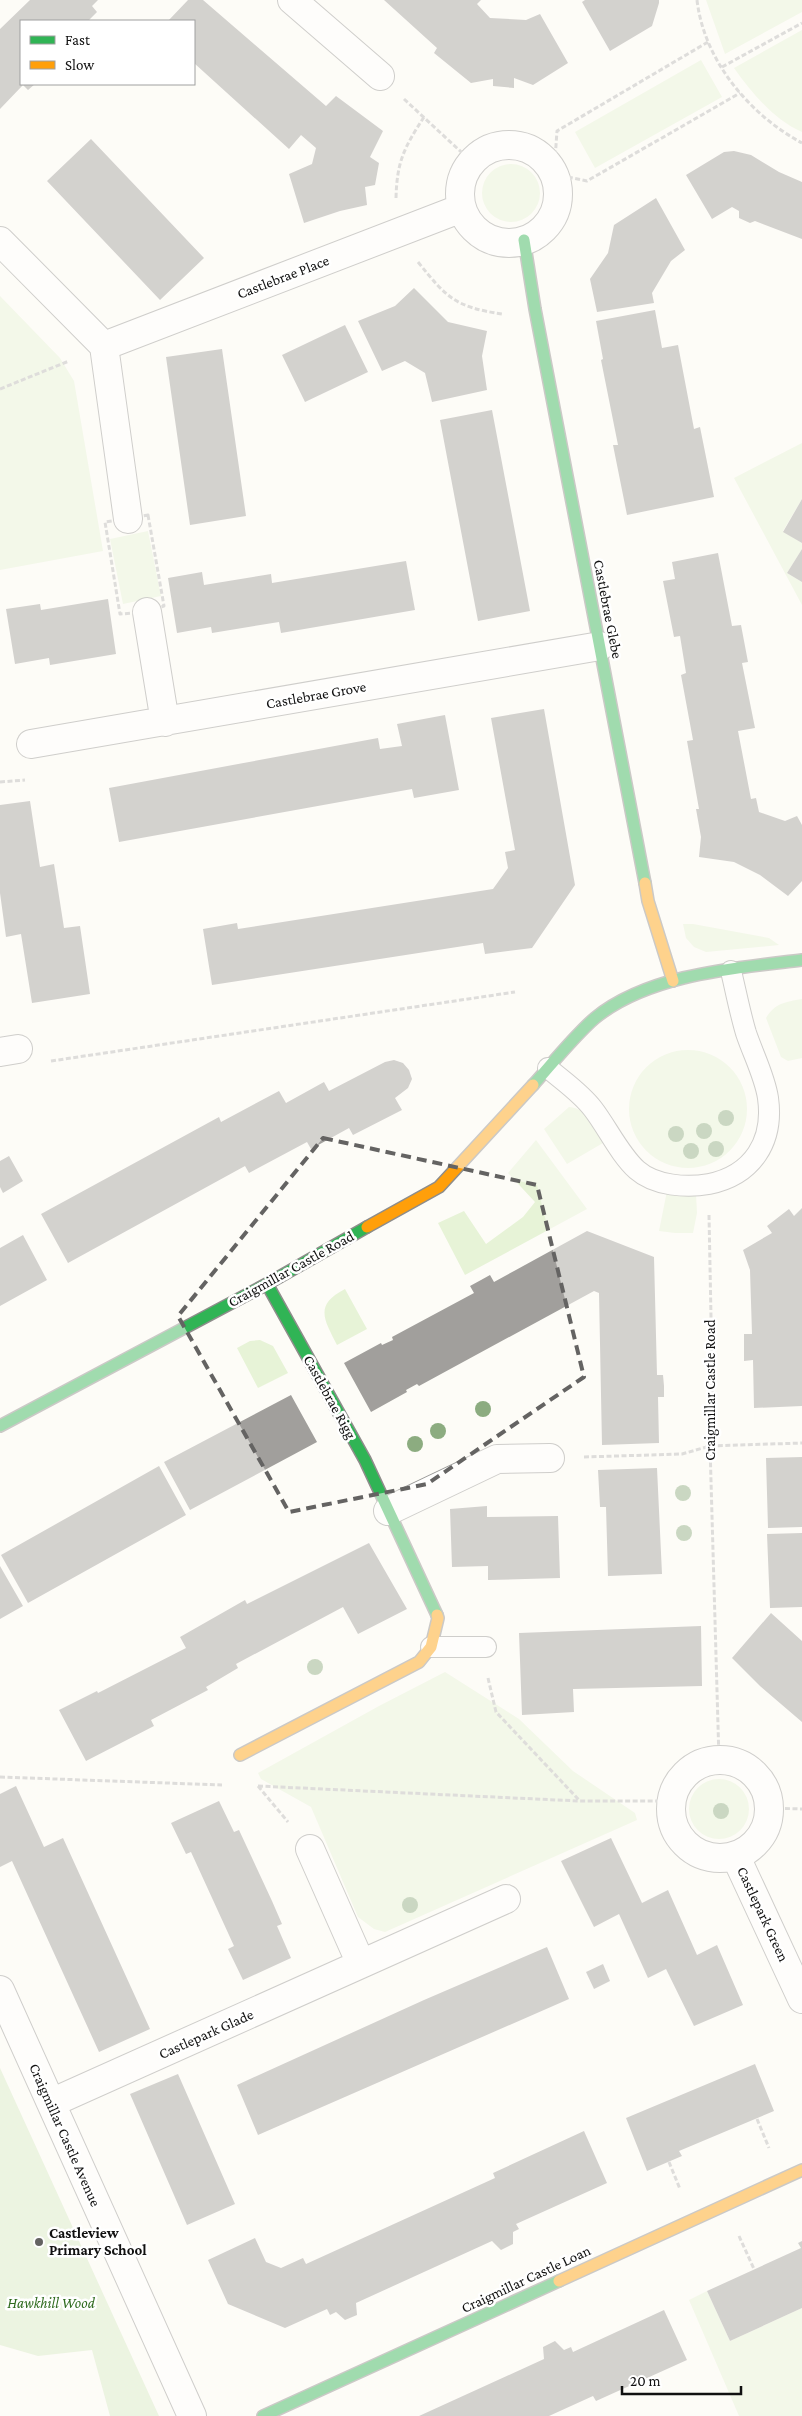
<svg xmlns="http://www.w3.org/2000/svg" width="802" height="2416" font-family="'Crimson Pro',serif">
	<rect width="100%" height="100%" fill="#fdfcf7"/>
	<path fill="#e7f3d7" d="M 706,0 L 802,0 L 802,12 L 725,54 Z
		M 802,30 L 802,132 C 774,120 751,92 734,68 Z
		M 701,60 L 722,97 L 595,168 L 575,132 Z
		M482 193a29 29 0 1 1 58 0a29 29 0 1 1-58 0Z
		M 0,296 L 60,358 L 74,381 L 103,551 L 0,570 Z
		M 802,443 L 802,499 L 783,531 L 802,543 L 802,549 L 787,573 L 802,582 L 802,605 L 734,478 Z
		M 148,531 L 161,596 L 123,604 L 110,539 Z
		M 683,924 L 693,924 L 769,938 L 779,945 L 706,952 L 694,947 L 686,938 Z
		M 802,999 L 802,1058 L 788,1061 L 781,1057 L 766,1018 C 775,1003 785,1002 802,999 Z
		M629 1109a59 59 0 1 1 118 0a59 59 0 1 1-118 0Z
		M 569,1107 C 588,1108 597,1128 603,1143 L 567,1164 L 544,1129 Z
		M 536,1140 L 587,1209 L 465,1275 L 438,1223 L 464,1211 L 486,1244 L 523,1217 L 535,1202 L 508,1173 Z
		M 667,1191 L 696,1194 L 697,1213 L 693,1233 L 675,1233 L 659,1231 Z
		M 345,1289 L 367,1329 L 337,1345 C 324,1319 314,1305 345,1289 Z
		M 260,1340 L 273,1346 L 288,1373 L 258,1388 L 237,1348 L 250,1341 Z
		M 445,1672 L 519,1719 L 573,1771 L 635,1813 L 637,1820 L 385,1932 L 374,1929 L 358,1917 L 311,1807 L 261,1779 L 258,1773 L 379,1706 Z
		M689 1809a30 30 0 1 1 60 0a30 30 0 1 1-60 0Z
		M 707,2291 L 730,2341 L 802,2308 L 802,2416 L 739,2416 L 689,2300 Z"/>
	<path fill="#d8eac5" d="M 0,2068 L 159,2416 L 110,2416 L 92,2350 L 38,2356 L 0,2345 Z"/>
	<path fill="#a19f9c" d="M 30,0 L 98,0 L 92,6 L 97,12 L 88,21 L 21,21 L 21,84 L 35,84 L 28,90 L 23,85 L 0,109 L 0,29 Z
		M 188,0 L 203,0 L 326,106 L 336,96 L 383,131 L 370,157 L 379,163 L 375,185 L 365,187 L 367,205 L 340,211 L 304,223 L 289,174 L 312,164 L 316,148 L 301,135 L 289,149 L 194,63 L 194,21 L 168,21 Z
		M 384,0 L 481,0 L 477,4 L 490,18 L 526,20 L 540,14 L 568,63 L 533,85 L 514,78 L 514,88 L 493,86 L 493,79 L 471,83 L 434,53 L 437,48 Z
		M 585,0 L 659,0 L 659,3 L 652,26 L 610,51 L 582,2 Z
		M 91,139 L 204,258 L 160,300 L 47,181 Z
		M 734,151 L 751,155 L 779,172 L 802,182 L 802,239 L 755,221 L 750,223 L 739,218 L 739,211 L 732,207 L 712,219 L 686,175 L 724,152 Z
		M 656,198 L 685,250 L 671,261 L 652,293 L 654,303 L 597,312 L 590,279 L 608,253 L 614,225 Z
		M 414,288 L 448,322 L 487,331 L 482,356 L 487,390 L 432,402 L 425,373 L 405,361 L 382,371 L 358,321 L 395,306 Z
		M 655,310 L 662,348 L 678,345 L 694,429 L 700,427 L 714,497 L 627,515 L 613,445 L 618,445 L 601,360 L 603,359 L 596,321 Z
		M 345,325 L 368,372 L 305,402 L 282,355 Z
		M 222,349 L 246,516 L 190,525 L 166,357 Z
		M 492,410 L 530,611 L 478,621 L 440,420 Z
		M 802,499 L 802,543 L 783,532 Z
		M 802,549 L 802,582 L 787,573 Z
		M 718,553 L 732,626 L 741,625 L 748,662 L 742,663 L 755,728 L 738,731 L 751,799 L 756,798 L 759,812 L 785,821 L 797,816 L 802,825 L 802,881 L 788,896 L 760,875 L 734,862 L 699,857 L 701,837 L 696,809 L 699,809 L 687,741 L 693,740 L 681,675 L 686,673 L 680,636 L 674,637 L 663,581 L 675,579 L 672,562 Z
		M 406,561 L 415,610 L 281,633 L 279,622 L 212,633 L 211,627 L 177,633 L 168,578 L 202,572 L 204,585 L 271,574 L 272,583 Z
		M 108,599 L 116,654 L 50,665 L 49,658 L 15,664 L 6,609 L 40,604 L 41,610 Z
		M 544,709 L 575,885 L 532,948 L 485,954 L 483,943 L 212,985 L 203,929 L 237,923 L 238,929 L 493,889 L 508,868 L 505,852 L 515,850 L 491,718 Z
		M 445,715 L 459,790 L 414,798 L 412,789 L 119,842 L 109,788 L 378,738 L 380,749 L 402,746 L 397,724 Z
		M 30,801 L 40,867 L 54,864 L 64,928 L 80,926 L 90,994 L 32,1003 L 21,934 L 6,937 L 0,893 L 0,805 Z
		M 394,1060 L 403,1063 L 409,1070 L 412,1079 L 408,1088 L 395,1098 L 402,1110 L 353,1135 L 349,1128 L 311,1149 L 307,1142 L 249,1173 L 245,1166 L 68,1263 L 41,1214 L 219,1117 L 221,1122 L 279,1091 L 286,1103 L 324,1082 L 329,1091 L 385,1062 Z
		M 9,1156 L 23,1181 L 3,1193 L 0,1187 L 0,1161 Z
		M 802,1208 L 802,1406 L 754,1408 L 753,1360 L 744,1361 L 744,1334 L 752,1334 L 750,1270 L 743,1250 L 772,1233 L 767,1226 L 789,1209 L 794,1216 Z
		M 587,1231 L 654,1257 L 657,1375 L 663,1375 L 664,1386 L 664,1397 L 658,1397 L 659,1443 L 602,1445 L 599,1293 L 594,1291 L 419,1386 L 417,1384 L 406,1390 L 407,1392 L 371,1412 L 344,1363 L 381,1343 L 382,1345 L 393,1340 L 392,1337 L 474,1293 L 470,1286 L 481,1280 L 490,1275 L 494,1282 Z
		M 23,1235 L 47,1280 L 0,1306 L 0,1248 Z
		M 291,1395 L 317,1442 L 190,1510 L 164,1462 Z
		M 802,1457 L 802,1527 L 768,1528 L 766,1458 Z
		M 159,1466 L 186,1515 L 28,1603 L 1,1555 Z
		M 657,1468 L 662,1574 L 608,1576 L 606,1507 L 600,1507 L 598,1470 Z
		M 487,1506 L 487,1517 L 558,1516 L 560,1578 L 488,1580 L 488,1566 L 452,1567 L 450,1509 Z
		M 802,1533 L 802,1607 L 770,1608 L 767,1534 Z
		M 369,1543 L 407,1609 L 358,1634 L 343,1607 L 236,1664 L 238,1668 L 206,1687 L 208,1690 L 151,1720 L 154,1726 L 86,1761 L 59,1710 L 97,1691 L 98,1693 L 186,1648 L 180,1637 L 245,1600 L 247,1604 Z
		M 0,1566 L 23,1606 L 0,1619 Z
		M 771,1613 L 802,1641 L 802,1722 L 760,1686 L 732,1658 Z
		M 701,1626 L 702,1686 L 573,1689 L 574,1712 L 522,1715 L 519,1633 Z
		M 16,1786 L 44,1847 L 63,1838 L 150,2029 L 99,2052 L 12,1861 L 0,1867 L 0,1794 Z
		M 219,1801 L 234,1832 L 239,1830 L 272,1901 L 282,1924 L 277,1926 L 291,1958 L 243,1980 L 228,1949 L 234,1946 L 191,1852 L 186,1854 L 171,1823 Z
		M 611,1838 L 642,1903 L 668,1890 L 697,1955 L 717,1945 L 743,2005 L 694,2026 L 666,1969 L 648,1978 L 619,1914 L 594,1927 L 561,1861 Z
		M 547,1947 L 569,1999 L 258,2135 L 237,2085 L 424,2000 Z
		M 603,1964 L 610,1981 L 594,1989 L 586,1972 Z
		M 755,2064 L 774,2111 L 679,2151 L 682,2156 L 647,2171 L 626,2118 Z
		M 178,2074 L 235,2204 L 187,2225 L 130,2094 Z
		M 584,2131 L 607,2183 L 516,2224 L 519,2229 L 513,2232 L 513,2244 L 501,2250 L 492,2241 L 356,2303 L 357,2315 L 345,2320 L 336,2312 L 330,2315 L 327,2309 L 285,2328 L 228,2304 L 208,2260 L 255,2238 L 266,2262 L 281,2268 L 303,2258 L 306,2264 L 495,2178 L 493,2173 Z
		M 802,2241 L 802,2308 L 730,2341 L 707,2291 L 801,2248 L 798,2243 Z
		M 664,2310 L 687,2360 L 596,2401 L 593,2396 L 549,2416 L 419,2416 L 544,2359 L 543,2347 L 555,2341 L 564,2350 L 571,2347 L 573,2352 Z"/>
	<g fill="none" stroke-linecap="round" stroke-linejoin="round">
		<defs>
			<path id="lane" d="M 548,1068 C 563,1081 581,1093 593,1109 C 607,1127 620,1155 637,1170 C 655,1186 687,1188 709,1184 C 753,1175 774,1141 768,1098 C 765,1077 753,1054 746,1033 C 740,1013 736,992 731,971
				M 431,1647 L 486,1647"/>
			<path id="street" d="M 292,0 L 380,76
				M460 194a49 49 0 1 1 98 0a49 49 0 1 1-98 0Z
				M 0,241 L 104,346 L 128,519
				M 104,346 L 462,208
				M 147,612 L 165,722
				M 31,744 L 600,646
				M 0,1052 L 18,1049
				M 388,1511 L 497,1459 L 550,1458
				M671 1809a49 49 0 1 1 98 0a49 49 0 1 1-98 0Z
				M 310,1849 L 361,1964
				M 736,1857 L 802,1999
				M 0,1990 L 192,2416
				M 51,2103 L 506,1899"/>
			<path id="fast" d="M 524,240 L 535,309 L 645,883
				M 533,1085 C 551,1065 575,1035 595,1018 C 649,974 736,968 802,960
				M 267,1284 L 365,1460 L 437,1615
				M 0,1426 L 267,1284 L 367,1227
				M 263,2416 L 559,2281"/>
			<path id="slow" d="M 645,883 L 648,901 L 673,981
				M 367,1227 L 439,1187 L 533,1085
				M 240,1755 L 419,1662 L 431,1647 L 438,1618 L 437,1615
				M 559,2281 L 802,2170"/>
		</defs>
		<use href="#lane" stroke="#979795" stroke-width="22"/>
		<use href="#street" stroke="#979795" stroke-width="30"/>
		<use href="#fast" stroke="#8e8d8b" stroke-width="14"/>
		<use href="#slow" stroke="#8e8d8b" stroke-width="14"/>
		<path stroke="#b9b9b8" stroke-width="3" stroke-dasharray="5 2.5" stroke-linecap="butt" d="M 697,0 C 704,61 750,115 802,143
			M 708,42 L 557,131 L 554,174 L 587,181 L 740,93
			M 722,67 L 802,23
			M 404,99 L 472,162
			M 396,198 C 397,161 404,148 424,117
			M 418,262 C 447,298 455,307 502,314
			M 0,389 L 69,361
			M 148,515 L 164,606 L 147,612 L 120,614 L 105,522 Z
			M 0,782 L 25,780
			M 51,1061 L 515,992
			M 709,1215 L 713,1419 L 710,1446 L 719,1760
			M 584,1457 L 682,1454 L 710,1446 L 802,1443
			M 488,1678 L 496,1712 L 579,1800
			M 0,1777 L 222,1785
			M 258,1786 L 579,1801 L 672,1801
			M 258,1786 L 288,1822
			M 770,1808 L 802,1809
			M 757,2119 L 769,2148
			M 669,2162 L 680,2189
			M 739,2236 L 754,2269"/>
		<use href="#lane" stroke="#fffffe" stroke-width="20"/>
		<use href="#street" stroke="#fffffe" stroke-width="28"/>
		<use href="#fast" stroke="#30b455" stroke-width="11"/>
		<use href="#slow" stroke="#ff9f0a" stroke-width="11"/>
	</g>
	<g fill="#8cac80">
		<circle cx="726" cy="1118" r="8"/>
		<circle cx="704" cy="1131" r="8"/>
		<circle cx="676" cy="1134" r="8"/>
		<circle cx="716" cy="1149" r="8"/>
		<circle cx="691" cy="1151" r="8"/>
		<circle cx="483" cy="1409" r="8"/>
		<circle cx="438" cy="1431" r="8"/>
		<circle cx="415" cy="1444" r="8"/>
		<circle cx="683" cy="1493" r="8"/>
		<circle cx="684" cy="1533" r="8"/>
		<circle cx="315" cy="1667" r="8"/>
		<circle cx="721" cy="1811" r="8"/>
		<circle cx="410" cy="1905" r="8"/>
	</g>
	<path d="M0 0H802V2416H0ZM 323,1138 L 537,1185 L 584,1377 L 427,1484 L 289,1512 L 178,1316 Z" fill="#fdfcf7" fill-opacity=".55" fill-rule="evenodd"/>
	<path fill="none" stroke="#646362" stroke-width="4" stroke-dasharray="10 6" stroke-linejoin="round" d="M 323,1138 L 537,1185 L 584,1377 L 427,1484 L 289,1512 L 178,1316 Z"/>
	<circle fill="#646362" stroke="#fff" stroke-width="2" cx="39" cy="2242" r="5"/>
	<g text-anchor="middle" dominant-baseline="central" stroke-width="5" stroke-linejoin="round" paint-order="stroke">
		<g font-size="15" fill="#111" stroke="#fff">
			<text transform="translate(283 277) rotate(-21)">Castlebrae Place</text>
			<text transform="translate(608 609) rotate(79)">Castlebrae Glebe</text>
			<text transform="translate(316 695) rotate(-10)">Castlebrae Grove</text>
			<text transform="translate(291 1269) rotate(-29)">Craigmillar Castle Road</text>
			<text transform="translate(710 1390) rotate(-90)">Craigmillar Castle Road</text>
			<text transform="translate(330 1397) rotate(61)">Castlebrae Rigg</text>
			<text transform="translate(763 1914) rotate(65)">Castlepark Green</text>
			<text transform="translate(206 2034) rotate(-24)">Castlepark Glade</text>
			<text transform="translate(65 2135) rotate(66)">Craigmillar Castle Avenue</text>
			<text transform="translate(526 2279) rotate(-25)">Craigmillar Castle Loan</text>
		</g>
		<g font-size="15" font-weight="bold" fill="#111" stroke="#fff" text-anchor="start">
			<text x="49" y="2233">Castleview<tspan x="49" dy="17">Primary School</tspan></text>
		</g>
		<g font-size="15" font-style="italic" fill="#2f6b1f" stroke="#fff">
			<text x="51" y="2303">Hawkhill Wood</text>
		</g>
	</g>
	<rect x="20" y="20" width="175" height="65" fill="#ffffff" stroke="#a0a0a0"/>
	<rect x="30" y="36" width="25" height="8" fill="#30b455" stroke="#a0a0a0"/>
	<text x="65" y="45" font-size="15" fill="#111111">Fast</text>
	<rect x="30" y="61" width="25" height="8" fill="#ff9f0a" stroke="#a0a0a0"/>
	<text x="65" y="70" font-size="15" fill="#111111">Slow</text>
	<path d="M622 2386v8h119v-8" fill="none" stroke="#111111" stroke-width="2.5"/>
	<text x="630" y="2386" font-size="15" fill="#111111" stroke="#ffffff" stroke-width="4" paint-order="stroke">20 m</text>
</svg>
